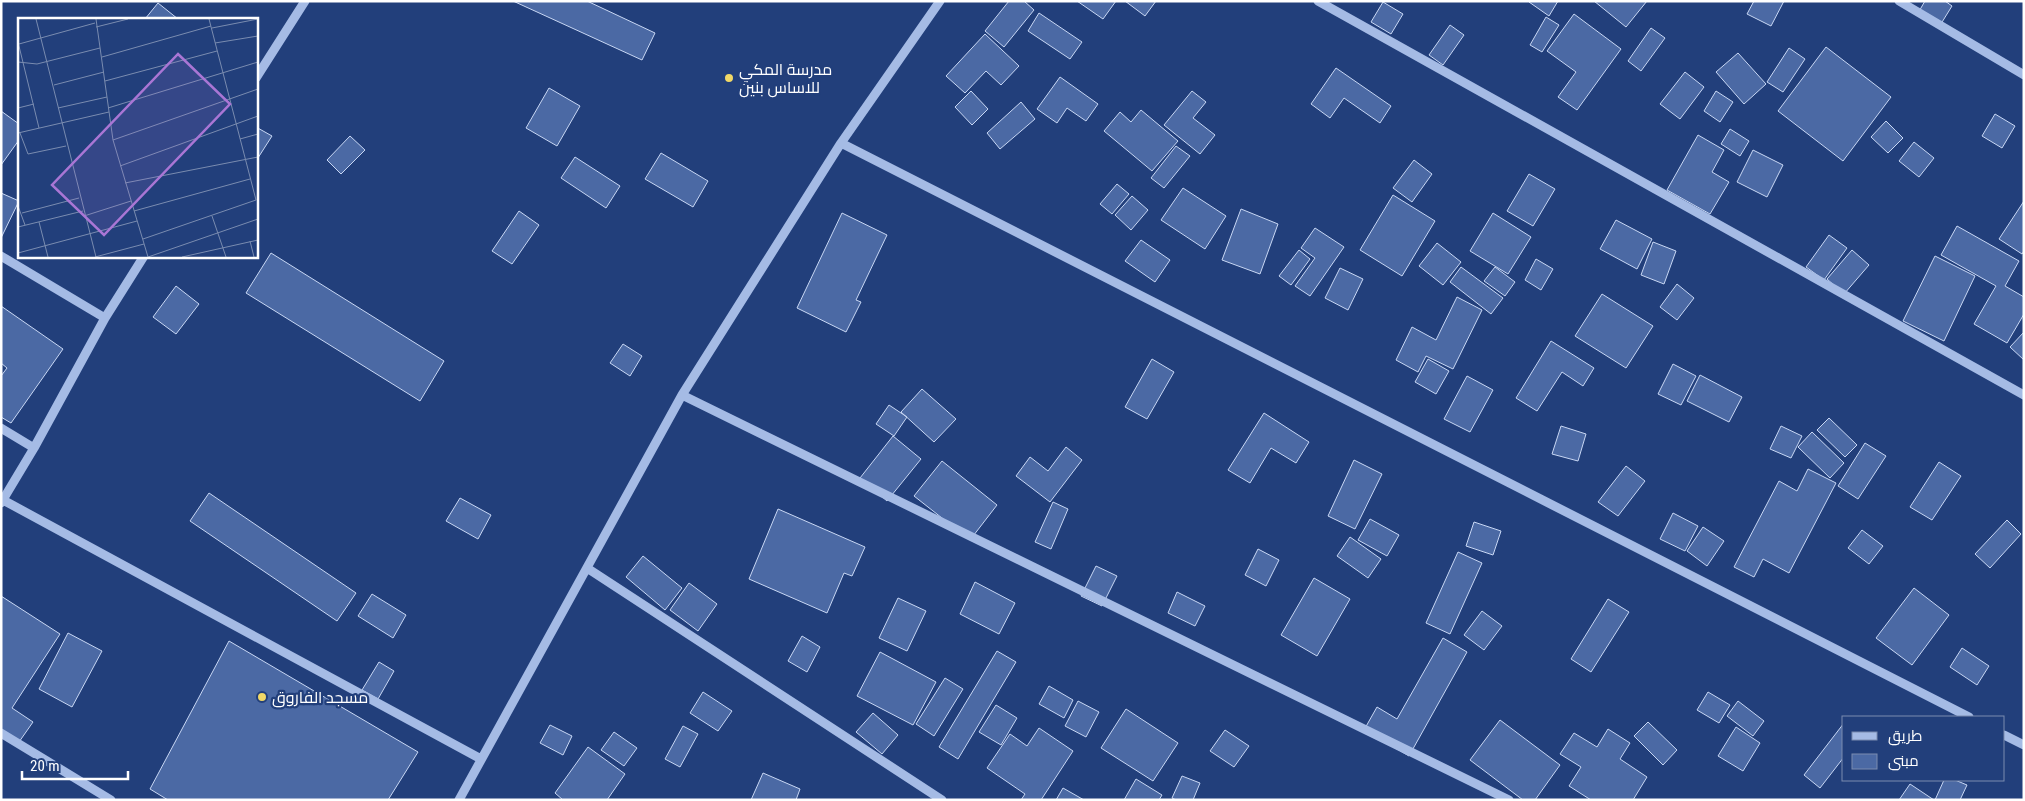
<svg xmlns="http://www.w3.org/2000/svg" width="2025" height="801" font-family="'Roboto Condensed',Cairo,sans-serif">
	<rect width="100%" height="100%" fill="#223f7b"/>
	<path fill="#4b69a4" stroke="#c8d7f4" d="M 513,1 L 587,1 L 655,33 L 642,60 Z
		M 1009,1 L 1024,1 L 1034,10 L 1004,47 L 985,31 Z
		M 1077,1 L 1116,1 L 1103,19 Z
		M 1125,1 L 1156,1 L 1145,16 Z
		M 1529,1 L 1558,1 L 1549,16 L 1529,2 Z
		M 1594,1 L 1647,1 L 1626,27 Z
		M 1754,1 L 1784,1 L 1771,26 L 1747,14 Z
		M 1925,1 L 1945,1 L 1952,6 L 1939,27 L 1918,13 Z
		M 1383,2 L 1403,14 L 1391,34 L 1371,22 Z
		M 158,3 L 178,19 L 145,19 Z
		M 1039,13 L 1082,42 L 1070,59 L 1028,31 Z
		M 1574,14 L 1621,49 L 1577,110 L 1558,97 L 1576,72 L 1547,51 Z
		M 1546,17 L 1559,25 L 1542,52 L 1530,45 Z
		M 1450,25 L 1464,35 L 1443,65 L 1429,55 Z
		M 1651,28 L 1665,38 L 1641,71 L 1628,61 Z
		M 985,34 L 1019,66 L 1001,85 L 986,71 L 965,93 L 946,76 Z
		M 1826,47 L 1891,97 L 1843,161 L 1778,111 Z
		M 1789,48 L 1805,59 L 1783,92 L 1767,82 Z
		M 1738,53 L 1766,84 L 1744,104 L 1716,72 Z
		M 1336,68 L 1391,106 L 1380,123 L 1344,98 L 1330,118 L 1311,104 Z
		M 1685,72 L 1704,87 L 1680,119 L 1660,104 Z
		M 1060,77 L 1098,104 L 1086,121 L 1067,108 L 1057,123 L 1037,109 Z
		M 549,88 L 580,106 L 557,146 L 526,128 Z
		M 971,91 L 988,109 L 972,125 L 955,107 Z
		M 1192,91 L 1206,102 L 1193,118 L 1215,135 L 1200,154 L 1164,125 Z
		M 1716,91 L 1733,102 L 1720,122 L 1704,111 Z
		M 1021,102 L 1035,119 L 1000,149 L 987,133 Z
		M 1141,110 L 1178,141 L 1152,171 L 1104,131 L 1120,112 L 1131,122 Z
		M 1,111 L 19,124 L 19,140 L 1,165 Z
		M 1995,114 L 2015,126 L 2002,148 L 1982,136 Z
		M 1886,121 L 1903,138 L 1888,153 L 1871,137 Z
		M 256,127 L 272,136 L 256,161 Z
		M 1730,129 L 1749,141 L 1740,156 L 1721,144 Z
		M 1698,135 L 1724,150 L 1712,172 L 1729,182 L 1710,214 L 1667,190 Z
		M 350,136 L 365,150 L 341,174 L 327,160 Z
		M 1914,142 L 1934,158 L 1919,177 L 1899,161 Z
		M 1176,146 L 1190,156 L 1164,188 L 1151,178 Z
		M 1753,150 L 1783,165 L 1767,197 L 1737,182 Z
		M 661,153 L 708,181 L 693,207 L 645,179 Z
		M 575,157 L 620,186 L 606,208 L 561,178 Z
		M 1414,160 L 1432,174 L 1412,202 L 1393,188 Z
		M 1529,174 L 1555,189 L 1533,226 L 1507,211 Z
		M 1117,184 L 1129,194 L 1112,214 L 1100,204 Z
		M 1183,188 L 1226,216 L 1205,249 L 1161,220 Z
		M 1,193 L 19,201 L 1,238 Z
		M 1393,195 L 1435,221 L 1402,276 L 1360,250 Z
		M 1132,196 L 1148,210 L 1131,230 L 1115,215 Z
		M 2024,201 L 2024,251 L 2022,254 L 1999,239 Z
		M 1241,209 L 1278,224 L 1260,274 L 1222,260 Z
		M 519,211 L 539,225 L 512,264 L 492,251 Z
		M 842,213 L 887,235 L 856,300 L 861,302 L 846,332 L 797,308 Z
		M 1493,213 L 1531,237 L 1508,274 L 1470,251 Z
		M 1616,220 L 1652,239 L 1637,269 L 1600,249 Z
		M 1957,226 L 2019,261 L 2005,286 L 2024,297 L 2024,314 L 2007,343 L 1974,324 L 1996,286 L 1941,255 Z
		M 1315,228 L 1344,247 L 1310,296 L 1295,286 L 1315,258 L 1301,248 Z
		M 1829,235 L 1847,248 L 1824,280 L 1806,267 Z
		M 1141,240 L 1170,260 L 1155,282 L 1125,261 Z
		M 1653,242 L 1676,251 L 1664,284 L 1641,275 Z
		M 1437,243 L 1461,262 L 1443,285 L 1419,266 Z
		M 1299,250 L 1310,259 L 1291,285 L 1279,276 Z
		M 1852,250 L 1869,265 L 1844,294 L 1827,279 Z
		M 271,253 L 444,361 L 420,401 L 246,293 Z
		M 1935,256 L 1975,276 L 1944,341 L 1903,321 Z
		M 1536,259 L 1553,269 L 1541,290 L 1525,280 Z
		M 1461,267 L 1503,298 L 1491,314 L 1450,282 Z
		M 1495,267 L 1515,282 L 1505,296 L 1484,281 Z
		M 1340,268 L 1363,279 L 1348,310 L 1325,298 Z
		M 1677,284 L 1694,298 L 1677,320 L 1660,307 Z
		M 176,286 L 199,304 L 176,334 L 153,317 Z
		M 1602,294 L 1653,326 L 1626,368 L 1575,336 Z
		M 1457,297 L 1482,310 L 1453,369 L 1426,356 L 1418,372 L 1396,360 L 1412,327 L 1436,340 Z
		M 1,306 L 63,349 L 11,423 L 1,417 L 1,376 L 7,368 L 1,363 Z
		M 2024,332 L 2024,360 L 2010,347 Z
		M 1551,341 L 1594,368 L 1583,386 L 1562,372 L 1537,411 L 1516,398 Z
		M 623,344 L 642,356 L 630,376 L 610,363 Z
		M 1152,359 L 1174,372 L 1147,419 L 1125,407 Z
		M 1428,359 L 1449,371 L 1436,394 L 1415,382 Z
		M 1673,364 L 1696,376 L 1681,405 L 1658,394 Z
		M 1700,375 L 1742,397 L 1729,422 L 1687,401 Z
		M 1467,376 L 1493,390 L 1470,432 L 1444,419 Z
		M 922,389 L 956,419 L 934,442 L 901,412 Z
		M 889,405 L 907,417 L 894,436 L 876,424 Z
		M 1264,413 L 1309,442 L 1296,463 L 1271,448 L 1250,483 L 1228,470 Z
		M 1829,418 L 1857,445 L 1845,457 L 1817,430 Z
		M 1561,426 L 1586,434 L 1578,461 L 1552,454 Z
		M 1781,426 L 1802,436 L 1791,458 L 1770,449 Z
		M 1812,432 L 1844,463 L 1830,478 L 1798,447 Z
		M 893,436 L 921,459 L 887,501 L 860,478 Z
		M 1865,443 L 1886,456 L 1858,499 L 1838,486 Z
		M 1066,447 L 1082,460 L 1050,502 L 1016,476 L 1030,457 L 1048,471 Z
		M 1354,460 L 1382,474 L 1355,529 L 1328,516 Z
		M 942,461 L 997,505 L 970,540 L 914,496 Z
		M 1939,462 L 1961,476 L 1932,520 L 1910,507 Z
		M 1626,466 L 1645,481 L 1618,516 L 1598,502 Z
		M 1808,469 L 1836,483 L 1789,573 L 1763,559 L 1754,577 L 1734,567 L 1779,481 L 1797,491 Z
		M 209,493 L 356,593 L 337,621 L 190,521 Z
		M 460,498 L 491,515 L 478,539 L 446,521 Z
		M 1053,502 L 1068,509 L 1051,549 L 1035,542 Z
		M 778,509 L 865,547 L 852,576 L 844,573 L 827,613 L 749,579 Z
		M 1673,513 L 1698,526 L 1685,551 L 1660,539 Z
		M 1370,519 L 1399,535 L 1387,556 L 1358,540 Z
		M 2007,520 L 2021,534 L 1990,568 L 1975,554 Z
		M 1474,522 L 1501,531 L 1493,555 L 1466,546 Z
		M 1703,527 L 1724,541 L 1707,566 L 1687,551 Z
		M 1862,530 L 1883,546 L 1869,564 L 1848,548 Z
		M 1350,537 L 1381,559 L 1368,578 L 1337,556 Z
		M 1258,549 L 1279,560 L 1266,586 L 1245,575 Z
		M 1458,552 L 1482,563 L 1450,634 L 1426,623 Z
		M 643,556 L 682,588 L 665,610 L 626,577 Z
		M 1096,566 L 1117,576 L 1102,606 L 1081,596 Z
		M 1314,578 L 1350,599 L 1317,656 L 1281,635 Z
		M 975,582 L 1015,603 L 999,634 L 960,614 Z
		M 689,583 L 717,604 L 698,631 L 670,610 Z
		M 1914,588 L 1949,615 L 1912,665 L 1876,638 Z
		M 1177,592 L 1205,606 L 1195,626 L 1168,613 Z
		M 372,594 L 406,615 L 393,638 L 358,616 Z
		M 1,596 L 60,634 L 12,708 L 33,722 L 19,742 L 1,730 Z
		M 898,598 L 926,611 L 907,651 L 879,638 Z
		M 1608,599 L 1629,612 L 1591,672 L 1571,659 Z
		M 1482,611 L 1502,626 L 1484,650 L 1464,635 Z
		M 68,633 L 102,651 L 72,707 L 39,689 Z
		M 802,636 L 820,647 L 807,672 L 788,661 Z
		M 1443,638 L 1467,652 L 1409,756 L 1364,730 L 1377,707 L 1397,719 Z
		M 229,641 L 418,752 L 388,800 L 168,800 L 150,789 Z
		M 1962,648 L 1989,666 L 1977,685 L 1950,667 Z
		M 997,651 L 1016,662 L 958,759 L 939,747 Z
		M 880,652 L 936,682 L 913,725 L 857,696 Z
		M 379,662 L 394,671 L 378,699 L 362,690 Z
		M 945,678 L 963,689 L 934,736 L 916,724 Z
		M 1049,686 L 1073,700 L 1064,718 L 1039,704 Z
		M 703,692 L 732,711 L 718,731 L 690,713 Z
		M 1708,692 L 1730,705 L 1719,723 L 1697,710 Z
		M 1078,701 L 1099,712 L 1086,737 L 1065,726 Z
		M 1738,701 L 1764,721 L 1753,736 L 1727,716 Z
		M 996,705 L 1017,718 L 1001,745 L 979,732 Z
		M 1126,709 L 1178,743 L 1153,781 L 1101,748 Z
		M 873,713 L 898,735 L 882,754 L 856,732 Z
		M 1500,720 L 1560,765 L 1535,800 L 1523,800 L 1470,760 Z
		M 1648,722 L 1677,750 L 1663,765 L 1634,736 Z
		M 1844,723 L 1844,757 L 1820,788 L 1804,775 Z
		M 550,725 L 572,736 L 563,755 L 540,743 Z
		M 683,726 L 698,734 L 680,767 L 665,759 Z
		M 1736,727 L 1760,743 L 1743,771 L 1718,756 Z
		M 1039,728 L 1073,751 L 1041,800 L 1021,800 L 1025,794 L 987,768 L 1010,734 L 1027,746 Z
		M 1608,729 L 1630,743 L 1620,759 L 1647,777 L 1633,800 L 1591,800 L 1569,786 L 1581,767 L 1560,754 L 1574,733 L 1597,747 Z
		M 1225,730 L 1249,746 L 1234,767 L 1210,751 Z
		M 614,732 L 637,748 L 624,766 L 601,750 Z
		M 588,747 L 625,774 L 607,800 L 563,800 L 555,793 Z
		M 763,773 L 800,789 L 796,800 L 751,800 Z
		M 1182,776 L 1200,783 L 1193,800 L 1176,800 L 1172,798 Z
		M 1136,779 L 1162,795 L 1159,800 L 1124,800 Z
		M 1944,780 L 1955,780 L 1967,785 L 1960,800 L 1935,800 Z
		M 1910,784 L 1934,800 L 1899,800 Z
		M 1063,788 L 1084,800 L 1056,800 Z"/>
	<g fill="none" stroke-linecap="round" stroke-linejoin="round">
		<path stroke="#a5bbe5" stroke-width="9" d="M 1318,1 L 2024,395
			M 1899,1 L 2024,75
			M 256,78 L 305,1
			M 841,143 L 1969,717
			M 1,256 L 105,318
			M 682,395 L 1509,800
			M 1,428 L 34,448
			M 3,500 L 481,759
			M 1,503 L 34,448 L 105,318 L 144,256
			M 587,568 L 942,800
			M 1,733 L 111,800
			M 2004,735 L 2024,745
			M 459,800 L 682,395 L 841,143 L 940,1"/>
	</g>
	<g fill="#f1d867" stroke="#223f7b" stroke-width="2">
		<circle cx="729" cy="78" r="5"/>
		<circle cx="262" cy="697" r="5"/>
	</g>
	<g text-anchor="middle" dominant-baseline="central" stroke-width="4.5" stroke-linejoin="round" paint-order="stroke">
		<g font-size="16" fill="#fff" stroke="#223f7b" text-anchor="start">
			<text x="739" y="69">مدرسة المكي<tspan x="739" dy="18">للاساس بنين</tspan></text>
			<text x="272" y="697">مسجد الفاروق</text>
		</g>
	</g>
	<g transform="translate(18 18)">
		<rect width="240" height="240" fill="#223f7b"/>
		<path fill="none" stroke="#7a8cb0" stroke-width="1" d="M 18,1 L 78,239M 78,1 L 95,122 L 130,239M 191,1 L 238,182M 78,9 L 110,1M 194,10 L 240,1M 0,24 L 21,110M 197,25 L 240,18M 1,26 L 77,5M 84,39 L 193,8M 0,44 L 19,46 L 82,30M 87,63 L 199,33M 36,67 L 86,54M 0,90 L 16,86M 40,90 L 89,79M 90,90 L 240,44M 0,115 L 91,94M 2,115 L 10,136 L 48,128M 222,121 L 240,116M 95,122 L 240,71M 102,148 L 240,98M 107,165 L 240,139M 0,188 L 7,207M 116,193 L 232,161M 4,195 L 61,180M 66,198 L 113,183M 194,198 L 208,239M 21,204 L 30,239M 0,209 L 65,193M 125,221 L 238,182M 232,223 L 236,239M 0,235 L 119,203M 77,239 L 126,226M 130,239 L 240,201M 164,239 L 240,222"/>
		<path fill="#a976d5" fill-opacity="0.15" stroke="#a976d5" stroke-width="2.5" d="M 160,36 L 212,86 L 86,217 L 34,167 Z"/>
		<rect width="240" height="240" fill="none" stroke="#fff" stroke-width="2.5"/>
	</g>
	<rect width="2025" height="801" fill="none" stroke="#ffffff" stroke-width="5"/>
	<rect x="1842" y="716" width="162" height="65" fill="#223f7b" stroke="#7a8cb0"/>
	<rect x="1852" y="732" width="25" height="8" fill="#a5bbe5" stroke="#7a8cb0"/>
	<text x="1888" y="741" font-size="15" fill="#ffffff">طريق</text>
	<rect x="1852" y="754" width="25" height="15" fill="#4b69a4" stroke="#7a8cb0"/>
	<text x="1888" y="766" font-size="15" fill="#ffffff">مبنى</text>
	<path d="M22 771v8h106v-8" fill="none" stroke="#ffffff" stroke-width="2.5"/>
	<text x="30" y="771" font-size="15" fill="#ffffff" stroke="#223f7b" stroke-width="4" paint-order="stroke">20 m</text>
</svg>
